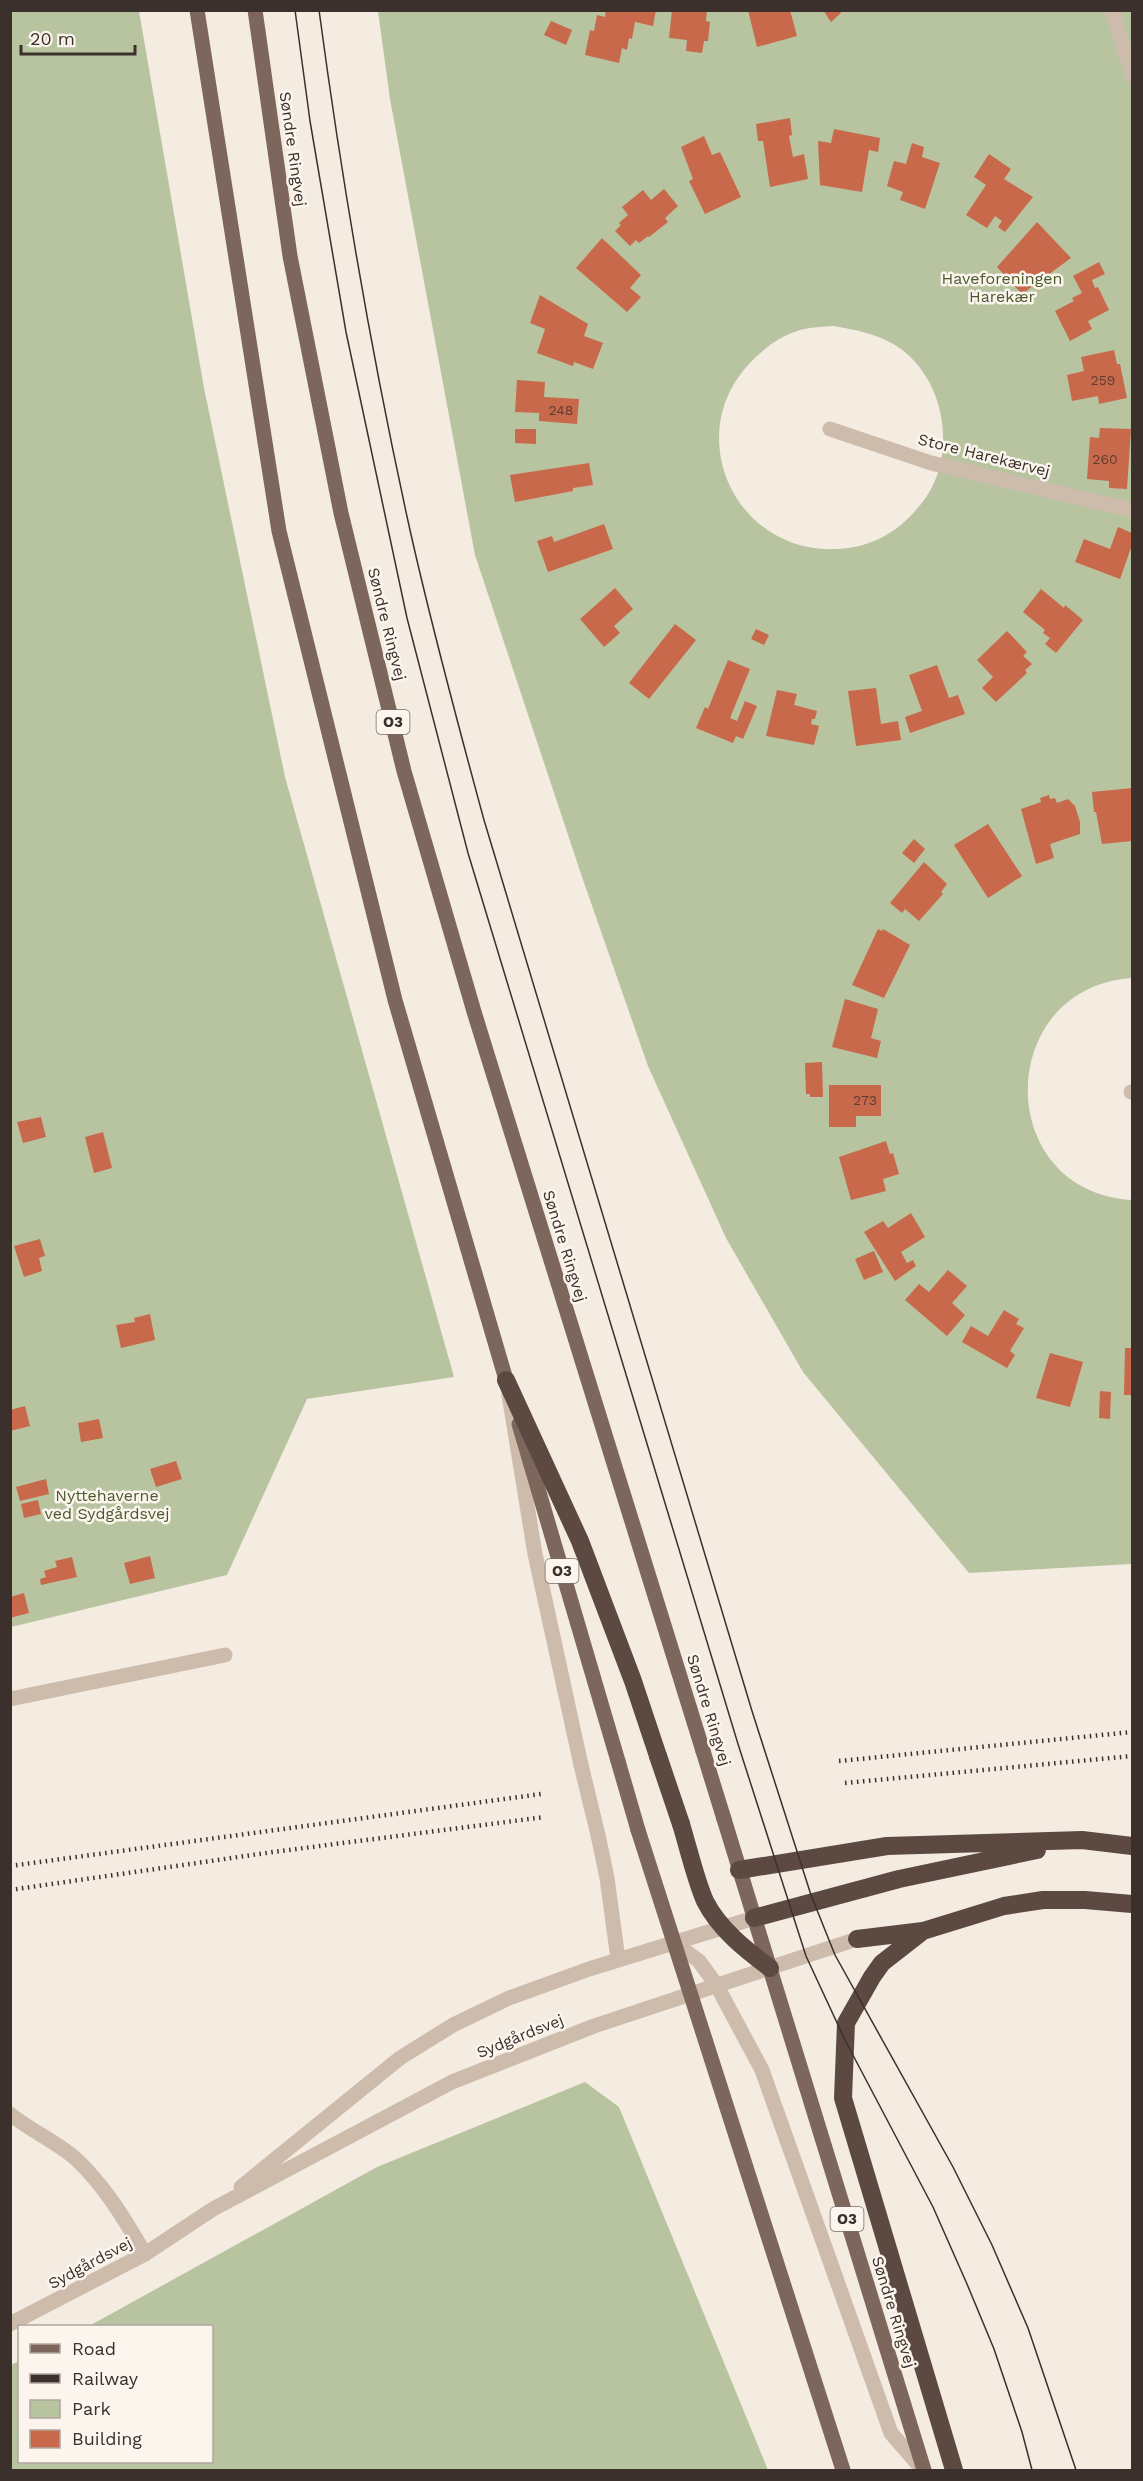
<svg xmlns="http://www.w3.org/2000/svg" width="1143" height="2481" font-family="'Work Sans',sans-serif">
	<rect width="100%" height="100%" fill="#f4ebe1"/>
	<path fill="#b8c4a0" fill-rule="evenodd" d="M 10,11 L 139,11 L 204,388 L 285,777 L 454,1377 L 307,1399 L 227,1575 L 11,1627 Z
		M 378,11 L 1132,11 L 1132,978 C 993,988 993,1192 1132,1200 L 1132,1564 L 969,1573 L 803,1372 L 726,1238 L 648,1066 L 582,877 L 475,555 L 390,99 ZM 833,326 C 857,330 880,334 901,349 C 947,383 958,459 921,504 C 900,531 872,548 836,549 C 737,554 681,437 749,364 C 762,350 778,337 797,331 C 808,327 821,327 833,326 Z
		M 585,2082 L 619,2107 L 768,2470 L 11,2470 L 11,2365 L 19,2361 L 20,2462 L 212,2462 L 212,2326 L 89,2326 L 377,2167 Z"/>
	<path fill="#c8694b" d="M 606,10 L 656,10 L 653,26 L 635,22 L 632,39 L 629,38 L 627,50 L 622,48 L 619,63 L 585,55 L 590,30 L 594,31 L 597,15 L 605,17 Z
		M 672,10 L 707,10 L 706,21 L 710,22 L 708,41 L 704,41 L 702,53 L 686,51 L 687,40 L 669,38 Z
		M 748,10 L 790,10 L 797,36 L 757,47 Z
		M 823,10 L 839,10 L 841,13 L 831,22 Z
		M 551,21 L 572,30 L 566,45 L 544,35 Z
		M 790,118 L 792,135 L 789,136 L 793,157 L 804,154 L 808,179 L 770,187 L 763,141 L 758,141 L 756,124 Z
		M 834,129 L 880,138 L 878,152 L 869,150 L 862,192 L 820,185 L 818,141 L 831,143 Z
		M 704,136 L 712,155 L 720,152 L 741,197 L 705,214 L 689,181 L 693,179 L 681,147 Z
		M 912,143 L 924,147 L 922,157 L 940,163 L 925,209 L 900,200 L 903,192 L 887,186 L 894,161 L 906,164 Z
		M 989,154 L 1011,169 L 1004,179 L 1033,197 L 1005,232 L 998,227 L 1002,221 L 995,216 L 987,228 L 966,215 L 986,185 L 974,177 Z
		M 664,189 L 678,206 L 665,218 L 668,222 L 649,237 L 648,236 L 639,243 L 636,240 L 630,246 L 615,231 L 621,225 L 619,223 L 628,215 L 622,207 L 643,190 L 651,200 Z
		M 1037,222 L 1071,258 L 1022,294 L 997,267 Z
		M 602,238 L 641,275 L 630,288 L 641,297 L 627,312 L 576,268 Z
		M 1099,262 L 1105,274 L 1092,280 L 1095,288 L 1098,287 L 1109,310 L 1088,321 L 1092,329 L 1070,341 L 1055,311 L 1074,301 L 1072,298 L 1082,293 L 1073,276 Z
		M 540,295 L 588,324 L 584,336 L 603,343 L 593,369 L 574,362 L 573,366 L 537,353 L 545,329 L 530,323 Z
		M 1114,350 L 1117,364 L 1120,364 L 1127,398 L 1099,404 L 1098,396 L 1072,401 L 1067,375 L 1084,371 L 1081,357 Z
		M 517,380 L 545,382 L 544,397 L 579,399 L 577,424 L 539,421 L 539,413 L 515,412 Z
		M 1100,428 L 1131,429 L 1127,489 L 1109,488 L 1109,481 L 1087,479 L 1090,437 L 1099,438 Z
		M 515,429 L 536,429 L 536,444 L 515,443 Z
		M 589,463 L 593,485 L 573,488 L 573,491 L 515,502 L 510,475 Z
		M 604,524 L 613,549 L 548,572 L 537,541 L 552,536 L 554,542 Z
		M 1118,527 L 1132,533 L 1132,545 L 1120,579 L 1075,562 L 1084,539 L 1110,549 Z
		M 615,588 L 633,609 L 614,626 L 620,633 L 604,647 L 580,619 Z
		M 1041,589 L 1064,608 L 1065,605 L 1083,620 L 1056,653 L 1045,644 L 1050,638 L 1043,633 L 1045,630 L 1023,612 Z
		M 675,624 L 696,640 L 649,699 L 629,683 Z
		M 756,629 L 769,635 L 764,645 L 751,639 Z
		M 1007,631 L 1027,652 L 1023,656 L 1032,664 L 1025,670 L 1027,673 L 996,702 L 982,688 L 993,677 L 977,660 Z
		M 728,660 L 750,669 L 730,718 L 737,721 L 745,701 L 757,706 L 743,739 L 736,736 L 733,743 L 696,728 L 705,707 L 708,709 Z
		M 937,665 L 949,698 L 958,695 L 965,714 L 910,733 L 905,717 L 922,711 L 909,675 Z
		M 876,688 L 881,724 L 898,721 L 901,740 L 856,746 L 848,691 Z
		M 777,690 L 797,694 L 794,705 L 817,711 L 815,719 L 812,719 L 811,724 L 819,726 L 814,745 L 766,736 Z
		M 1132,788 L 1132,841 L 1102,844 L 1096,812 L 1094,812 L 1092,792 Z
		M 1049,795 L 1050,799 L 1055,798 L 1057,803 L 1068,799 L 1075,806 L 1080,822 L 1080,834 L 1050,844 L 1054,858 L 1036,864 L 1021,809 L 1041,802 L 1040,798 Z
		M 988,824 L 1022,876 L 988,898 L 954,845 Z
		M 914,839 L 925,849 L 914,863 L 902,853 Z
		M 924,862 L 947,884 L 941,892 L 943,894 L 919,921 L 905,909 L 902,913 L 890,903 Z
		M 878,929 L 882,931 L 883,929 L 910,945 L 884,998 L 852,985 Z
		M 845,999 L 878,1009 L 871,1038 L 881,1041 L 877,1058 L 832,1047 Z
		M 822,1062 L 823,1097 L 810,1097 L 810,1094 L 806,1094 L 805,1063 Z
		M 829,1085 L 881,1085 L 881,1116 L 856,1116 L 856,1127 L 829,1127 Z
		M 41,1117 L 46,1137 L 23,1143 L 17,1122 Z
		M 103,1132 L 112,1168 L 94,1173 L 85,1137 Z
		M 886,1141 L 890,1154 L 893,1153 L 899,1174 L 883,1179 L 886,1191 L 851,1200 L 839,1157 Z
		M 911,1213 L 925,1237 L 901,1252 L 907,1263 L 913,1260 L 916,1266 L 895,1281 L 864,1232 L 883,1221 L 888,1228 Z
		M 40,1239 L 45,1256 L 39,1258 L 42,1271 L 24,1277 L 14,1246 Z
		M 874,1251 L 883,1272 L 864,1280 L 855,1259 Z
		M 948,1270 L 967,1286 L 952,1303 L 965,1315 L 947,1336 L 905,1300 L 919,1284 L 929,1292 Z
		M 1004,1310 L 1019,1319 L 1016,1324 L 1024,1328 L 1010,1351 L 1015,1355 L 1007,1368 L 962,1342 L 971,1326 L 988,1336 Z
		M 150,1314 L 155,1340 L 121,1348 L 116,1325 L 135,1322 L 134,1318 Z
		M 1125,1348 L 1132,1348 L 1132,1395 L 1124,1395 Z
		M 1050,1353 L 1083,1362 L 1070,1407 L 1036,1398 Z
		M 1100,1391 L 1111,1392 L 1110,1419 L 1099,1418 Z
		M 25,1406 L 30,1426 L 10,1431 L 10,1410 Z
		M 99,1419 L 103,1438 L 81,1442 L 78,1423 Z
		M 176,1461 L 182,1479 L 156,1487 L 150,1469 Z
		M 46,1479 L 49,1494 L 20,1501 L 16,1487 Z
		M 38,1500 L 41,1514 L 24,1518 L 21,1504 Z
		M 150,1556 L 155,1578 L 130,1584 L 124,1563 Z
		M 72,1557 L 77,1577 L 41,1585 L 40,1579 L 46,1577 L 44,1571 L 57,1567 L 55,1561 Z
		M 24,1593 L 29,1613 L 10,1618 L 10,1597 Z"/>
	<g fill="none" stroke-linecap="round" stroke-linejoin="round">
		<path stroke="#cdbbac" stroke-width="15" d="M 1112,10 L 1132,75
			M 830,429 L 931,463 L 1132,510
			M 1131,1092 L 1132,1092
			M 10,1699 L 225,1655
			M 10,2114 C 31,2131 57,2142 76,2159 C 105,2186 125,2220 145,2254"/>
		<path stroke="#cdbbac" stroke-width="15" d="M 509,1395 L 535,1554 L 581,1765
			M 598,1835 L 607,1878 L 618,1959
			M 673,1942 L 699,1961 L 717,1986 L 762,2070 L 891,2433 L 923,2470
			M 241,2187 L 400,2058 L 453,2025 L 509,1998 L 589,1969 L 754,1918
			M 10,2324 L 145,2254 L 213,2209 L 452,2082 L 594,2026 L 857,1939"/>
		<path stroke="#7d675c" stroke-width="15" d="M 197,10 L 279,531 L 395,1000 L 509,1390
			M 255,10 L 290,256 L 341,513 L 404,771 L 475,1015 L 703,1751
			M 519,1424 L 618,1761
			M 724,1819 L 924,2470
			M 638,1830 L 843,2470"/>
		<path stroke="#5c4a42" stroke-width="18" d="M 506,1380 L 580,1541 L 633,1681 L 658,1756
			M 681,1824 C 688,1847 696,1881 705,1901 C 719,1929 746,1950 770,1968
			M 739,1870 L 887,1846 L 1082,1840 L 1132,1846
			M 754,1918 L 899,1879 L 1037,1850
			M 923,1931 L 882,1963 L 872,1977 L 846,2023 L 843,2098 L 954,2470
			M 857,1939 L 923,1931 L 1004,1906 L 1043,1900 L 1085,1900 L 1132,1904"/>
		<path stroke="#3b302b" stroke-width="1.5" d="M 295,10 L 310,121 L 346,332 L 407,618 L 468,853 L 738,1744 L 806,1956 L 845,2040 L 933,2207 L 967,2284 L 994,2349 L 1022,2432 L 1032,2470
			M 319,10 C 342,182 371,352 408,521 C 430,621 457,721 484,820 L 752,1711 L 811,1895 L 835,1955 L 953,2167 L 992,2245 L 1028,2328 L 1076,2470"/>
		<path stroke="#3b302b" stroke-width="4.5" stroke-dasharray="1.5 4.5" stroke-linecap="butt" d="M 839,1761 L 1132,1732
			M 845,1783 L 1132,1756
			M 10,1866 L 541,1794
			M 10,1890 L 273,1852 L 545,1817"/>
		<path stroke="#cdbbac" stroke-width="15" d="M 581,1765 L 598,1835"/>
		<path stroke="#7d675c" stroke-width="15" d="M 703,1751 L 724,1819
			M 618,1761 L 638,1830"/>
		<path stroke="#5c4a42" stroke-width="18" d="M 658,1756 L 681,1824"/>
	</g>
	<g text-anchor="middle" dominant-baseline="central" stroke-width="5" stroke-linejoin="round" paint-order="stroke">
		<g font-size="14" fill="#5e3e33">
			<text x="1103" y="380">259</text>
			<text x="561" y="410">248</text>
			<text x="1105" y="459">260</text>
			<text x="865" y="1100">273</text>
		</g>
		<g fill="#fbf5ee" stroke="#756b66" stroke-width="1.5">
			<rect x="376.5" y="710" width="33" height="24" rx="4.5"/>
			<rect x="545.5" y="1559" width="33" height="24" rx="4.5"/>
			<rect x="830.5" y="2207" width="33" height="24" rx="4.5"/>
		</g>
		<g font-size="15" font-weight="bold" fill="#3b302b">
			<text x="393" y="722">O3</text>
			<text x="562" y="1571">O3</text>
			<text x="847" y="2219">O3</text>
		</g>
		<g font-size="16" fill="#3b302b" stroke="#fbf5ee">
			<text transform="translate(293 149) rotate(82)">Søndre Ringvej</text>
			<text transform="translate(984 455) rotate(14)">Store Harekærvej</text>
			<text transform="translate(387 624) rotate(76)">Søndre Ringvej</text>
			<text transform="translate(565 1246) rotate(73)">Søndre Ringvej</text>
			<text transform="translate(709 1710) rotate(73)">Søndre Ringvej</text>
			<text transform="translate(520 2036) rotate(-22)">Sydgårdsvej</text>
			<text transform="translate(90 2263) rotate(-28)">Sydgårdsvej</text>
			<text transform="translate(894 2312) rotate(73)">Søndre Ringvej</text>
		</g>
		<g font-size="16" fill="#4a5a2e" stroke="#fbf5ee">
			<text x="1002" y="278">Haveforeningen<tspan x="1002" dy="18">Harekær</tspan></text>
			<text x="107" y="1495">Nyttehaverne<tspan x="107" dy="18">ved Sydgårdsvej</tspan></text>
		</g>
	</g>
	<rect width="1143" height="2481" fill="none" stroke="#3b302b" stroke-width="24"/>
	<rect x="18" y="2325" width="195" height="138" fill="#fbf5ee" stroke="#aea6a0" stroke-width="1.5"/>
	<rect x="30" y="2344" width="30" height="9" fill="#7d675c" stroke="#aea6a0" stroke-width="1.5"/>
	<text x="72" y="2355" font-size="18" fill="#3b302b">Road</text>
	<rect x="30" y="2374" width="30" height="9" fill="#3b302b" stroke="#aea6a0" stroke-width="1.5"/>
	<text x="72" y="2385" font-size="18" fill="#3b302b">Railway</text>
	<rect x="30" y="2400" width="30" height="18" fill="#b8c4a0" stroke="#aea6a0" stroke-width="1.5"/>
	<text x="72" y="2415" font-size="18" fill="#3b302b">Park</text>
	<rect x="30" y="2430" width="30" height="18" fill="#c8694b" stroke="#aea6a0" stroke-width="1.5"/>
	<text x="72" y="2445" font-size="18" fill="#3b302b">Building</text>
	<path d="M21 45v9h114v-9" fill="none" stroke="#3b302b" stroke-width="3"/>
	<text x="30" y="45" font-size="18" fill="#3b302b" stroke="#fbf5ee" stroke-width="4.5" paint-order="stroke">20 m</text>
</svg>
